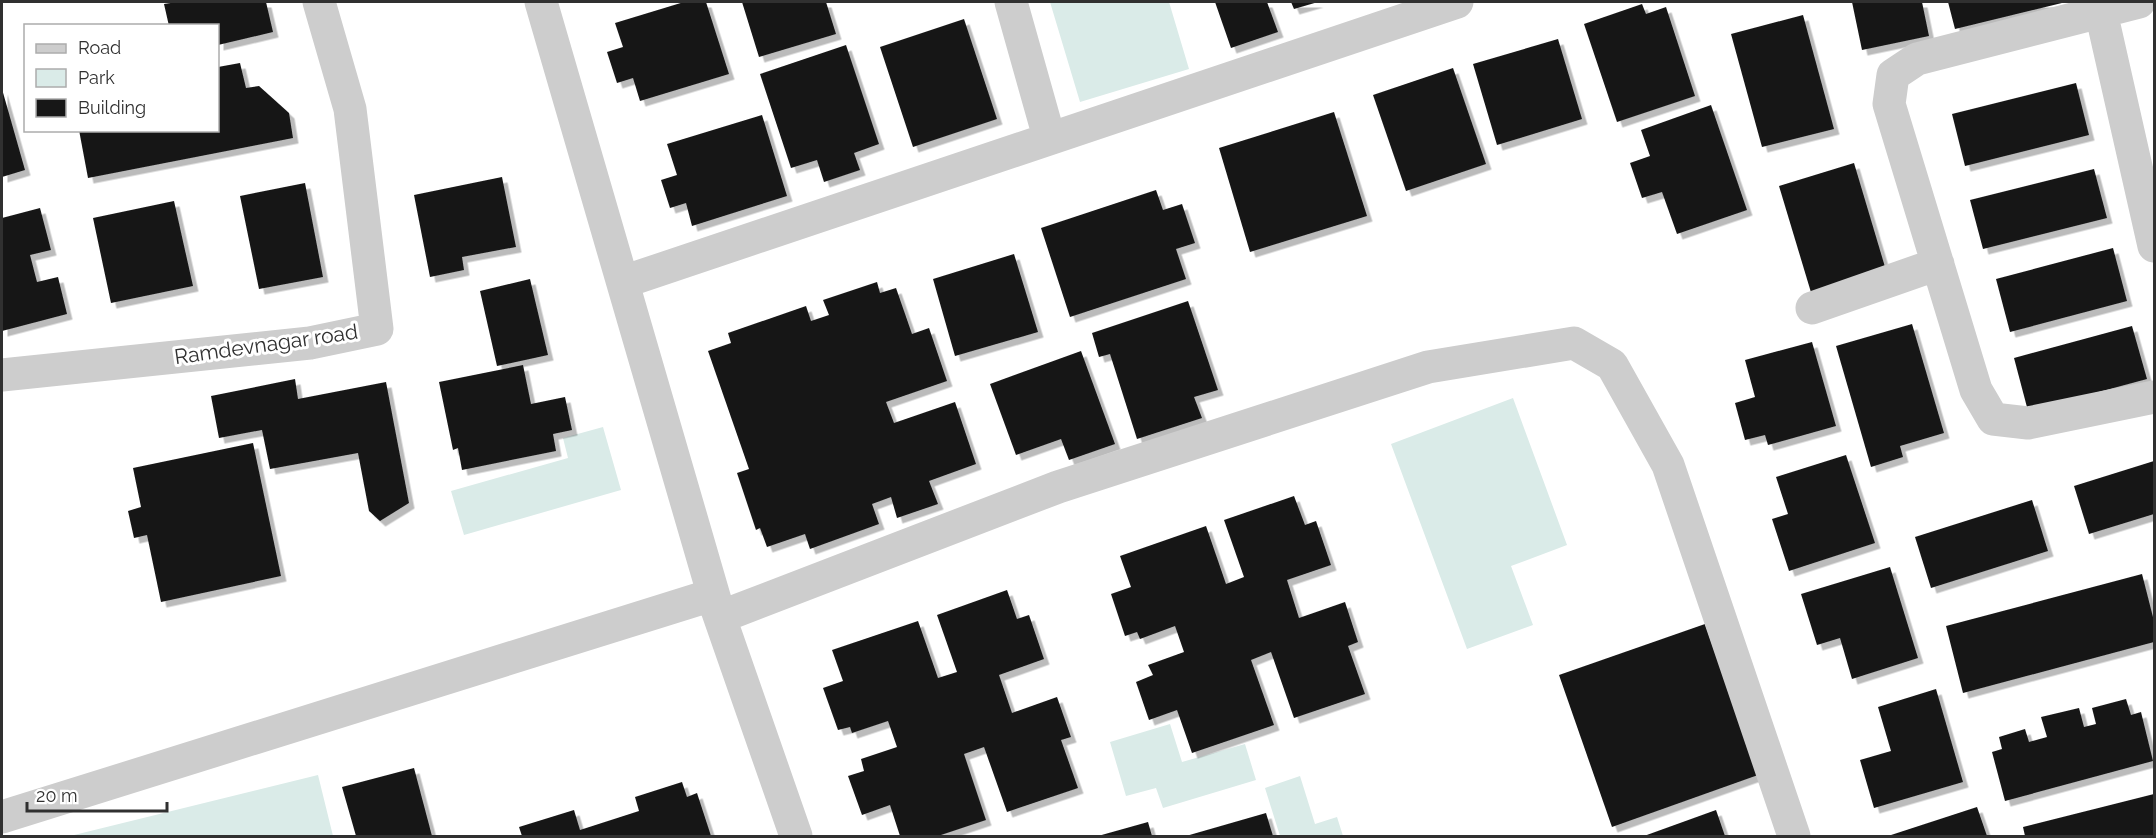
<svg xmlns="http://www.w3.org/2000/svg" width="2156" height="838" font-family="Raleway,sans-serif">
	<defs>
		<filter id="shadow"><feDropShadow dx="5.5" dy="5.5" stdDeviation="0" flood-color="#0004"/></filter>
	</defs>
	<rect width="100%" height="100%" fill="#fff"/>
	<path fill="#daebe8" d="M 1050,2 L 1169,2 L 1189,69 L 1080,102 Z
		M 1513,398 L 1567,545 L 1511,566 L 1533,625 L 1467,649 L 1391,444 Z
		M 603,427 L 621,490 L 464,535 L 451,491 L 568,458 L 563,438 Z
		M 1170,724 L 1182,762 L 1245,744 L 1256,780 L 1163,808 L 1156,788 L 1126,796 L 1110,742 Z
		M 318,775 L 333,836 L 70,836 Z
		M 1300,776 L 1315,824 L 1337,817 L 1343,836 L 1280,836 L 1265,788 Z"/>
	<path fill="#171717" filter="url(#shadow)" d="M 177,2 L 266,2 L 273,32 L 218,45 L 218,26 L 169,26 L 164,4 Z
		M 684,2 L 706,2 L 729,74 L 640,101 L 633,78 L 617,83 L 607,52 L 623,47 L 615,23 Z
		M 742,2 L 826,2 L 836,34 L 759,57 Z
		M 1215,2 L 1267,2 L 1278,32 L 1231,48 Z
		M 1291,2 L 1318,2 L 1294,9 Z
		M 1852,2 L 1922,2 L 1929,36 L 1862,50 Z
		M 1948,2 L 2066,2 L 1955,29 Z
		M 1642,4 L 1646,14 L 1666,7 L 1695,96 L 1617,122 L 1584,24 Z
		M 1803,15 L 1834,129 L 1762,147 L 1731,34 Z
		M 964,19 L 997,119 L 913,147 L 880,47 Z
		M 1558,39 L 1582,119 L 1497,145 L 1473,64 Z
		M 846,45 L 879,144 L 854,153 L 860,170 L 824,182 L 817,160 L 791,168 L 760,74 Z
		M 240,63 L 246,88 L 259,86 L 289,113 L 293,138 L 88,178 L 79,130 L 218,130 L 218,67 Z
		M 1453,68 L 1486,164 L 1406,191 L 1373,95 Z
		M 2076,83 L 2089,135 L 1965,166 L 1952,114 Z
		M 2,89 L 25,170 L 2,177 Z
		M 1711,105 L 1747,210 L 1677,234 L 1662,192 L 1642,198 L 1630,163 L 1650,156 L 1641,130 Z
		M 1334,112 L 1367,216 L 1250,252 L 1219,148 Z
		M 762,115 L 787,196 L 692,226 L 686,203 L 670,208 L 661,180 L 677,175 L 667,144 Z
		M 1854,163 L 1888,277 L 1813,299 L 1779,186 Z
		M 2094,169 L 2107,218 L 1983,249 L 1970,200 Z
		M 502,177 L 516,247 L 462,257 L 464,270 L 430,277 L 414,195 Z
		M 305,183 L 323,277 L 259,289 L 240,196 Z
		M 1156,190 L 1163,210 L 1182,204 L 1195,243 L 1176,249 L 1186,279 L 1070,317 L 1041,228 Z
		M 174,201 L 193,286 L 111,303 L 93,218 Z
		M 40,208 L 51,250 L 30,255 L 37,282 L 58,277 L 67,314 L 2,331 L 2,218 Z
		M 2113,248 L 2127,301 L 2010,332 L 1996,279 Z
		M 1014,254 L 1038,332 L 955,356 L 933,279 Z
		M 530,279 L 548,355 L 497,366 L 480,291 Z
		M 877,282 L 880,293 L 896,288 L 912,334 L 929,328 L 947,381 L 886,402 L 894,423 L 955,402 L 976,464 L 929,481 L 938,504 L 897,518 L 891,497 L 872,504 L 879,524 L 810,549 L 805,534 L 767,547 L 760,528 L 756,530 L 737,473 L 749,469 L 708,351 L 731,343 L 728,333 L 806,306 L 811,321 L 829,315 L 823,300 Z
		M 1188,301 L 1218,390 L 1194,397 L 1202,418 L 1137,439 L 1110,354 L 1099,357 L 1092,333 Z
		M 1912,324 L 1944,433 L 1900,446 L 1903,457 L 1871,467 L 1836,346 Z
		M 2132,326 L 2147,379 L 2028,411 L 2014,358 Z
		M 1812,342 L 1836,426 L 1768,445 L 1765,435 L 1745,440 L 1735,403 L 1755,397 L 1745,360 Z
		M 1081,351 L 1115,444 L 1069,460 L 1061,439 L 1016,455 L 990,384 Z
		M 523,365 L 531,404 L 565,397 L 572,430 L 553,434 L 556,451 L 462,470 L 458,448 L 453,450 L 439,382 Z
		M 295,379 L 298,399 L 386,382 L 409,503 L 380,521 L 369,511 L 358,453 L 270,469 L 262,430 L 219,438 L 211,396 Z
		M 253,443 L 281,576 L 161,602 L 147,535 L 134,538 L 128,511 L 141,507 L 133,468 Z
		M 1846,455 L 1875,543 L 1789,571 L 1772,519 L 1788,514 L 1776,477 Z
		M 2154,461 L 2154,514 L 2089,534 L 2074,486 Z
		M 1294,496 L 1305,525 L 1316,521 L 1331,565 L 1287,580 L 1299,618 L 1345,602 L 1358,642 L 1348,646 L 1365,694 L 1294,718 L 1271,652 L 1251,660 L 1274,725 L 1192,753 L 1177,710 L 1149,720 L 1136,682 L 1153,675 L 1148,665 L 1184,652 L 1175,626 L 1140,639 L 1137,632 L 1125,636 L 1111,594 L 1131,587 L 1120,556 L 1206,526 L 1226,584 L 1244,577 L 1224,520 Z
		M 2032,500 L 2048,551 L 1931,588 L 1915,537 Z
		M 1890,567 L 1918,658 L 1852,679 L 1840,638 L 1817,645 L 1801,594 Z
		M 2142,574 L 2154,621 L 2154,642 L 1963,693 L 1946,626 Z
		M 1007,590 L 1017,619 L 1029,615 L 1044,659 L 999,675 L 1012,713 L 1057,697 L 1071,737 L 1061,740 L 1078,788 L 1007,812 L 984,747 L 964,754 L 986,820 L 938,836 L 900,836 L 890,805 L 862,815 L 848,776 L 864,771 L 861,759 L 897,747 L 888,721 L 852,733 L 850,727 L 838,730 L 823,688 L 843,681 L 832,650 L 918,621 L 938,678 L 957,672 L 937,615 Z
		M 1705,624 L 1758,775 L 1612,827 L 1559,675 Z
		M 1936,689 L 1963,782 L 1874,808 L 1860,760 L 1891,751 L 1878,707 Z
		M 2126,699 L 2131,715 L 2141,712 L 2153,761 L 2005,801 L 1992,752 L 2002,749 L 1999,737 L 2025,729 L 2029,742 L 2047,737 L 2041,717 L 2079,708 L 2084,727 L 2096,724 L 2092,708 Z
		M 414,768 L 432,836 L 356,836 L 342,787 Z
		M 682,782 L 687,797 L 697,793 L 711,836 L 522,836 L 519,827 L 574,810 L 580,830 L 639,811 L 635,797 Z
		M 2154,794 L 2154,836 L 2025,836 L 2023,827 Z
		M 1977,807 L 1987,836 L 1888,836 Z
		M 1716,810 L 1725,836 L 1644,836 Z
		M 1266,813 L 1273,836 L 1186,836 Z
		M 1148,822 L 1152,836 L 1098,836 Z"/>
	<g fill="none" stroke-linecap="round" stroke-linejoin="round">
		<path stroke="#cdcdcd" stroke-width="33" d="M 541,2 L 720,617 L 1058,487 L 1428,367 L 1574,343 L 1612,365 L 1668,465 L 1794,836
			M 1011,2 L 1049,137
			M 2139,2 L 1917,59 L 1893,75 L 1889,104 L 1976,390 L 1993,419 L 2028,423 L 2154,397
			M 2101,12 L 2154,246
			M 623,282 L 1457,2
			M 1812,308 L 1938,264
			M 2,375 L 310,343 L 377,329 L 350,109 L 319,2
			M 2,817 L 712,595 L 796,836"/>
	</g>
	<g text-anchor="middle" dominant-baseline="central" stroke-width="6" stroke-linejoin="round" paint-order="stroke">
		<g font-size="21" fill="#303030" stroke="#fff">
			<text transform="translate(266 344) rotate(-8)">Ramdevnagar road</text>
		</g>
	</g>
	<rect width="2156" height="838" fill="none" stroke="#303030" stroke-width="6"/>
	<rect x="24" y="24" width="195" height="108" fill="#ffffff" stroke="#acacac" stroke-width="1.5"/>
	<rect x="36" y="44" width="30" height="9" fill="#cdcdcd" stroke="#acacac" stroke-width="1.5"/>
	<text x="78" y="54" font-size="18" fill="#303030">Road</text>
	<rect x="36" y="69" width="30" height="18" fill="#daebe8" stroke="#acacac" stroke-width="1.5"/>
	<text x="78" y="84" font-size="18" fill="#303030">Park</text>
	<rect x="36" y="99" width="30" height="18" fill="#171717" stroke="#acacac" stroke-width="1.5"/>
	<text x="78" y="114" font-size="18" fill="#303030">Building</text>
	<path d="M27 802v9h140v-9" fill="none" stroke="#303030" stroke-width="3"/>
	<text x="36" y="802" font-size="18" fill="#303030" stroke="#ffffff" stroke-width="4.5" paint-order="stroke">20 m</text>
</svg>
